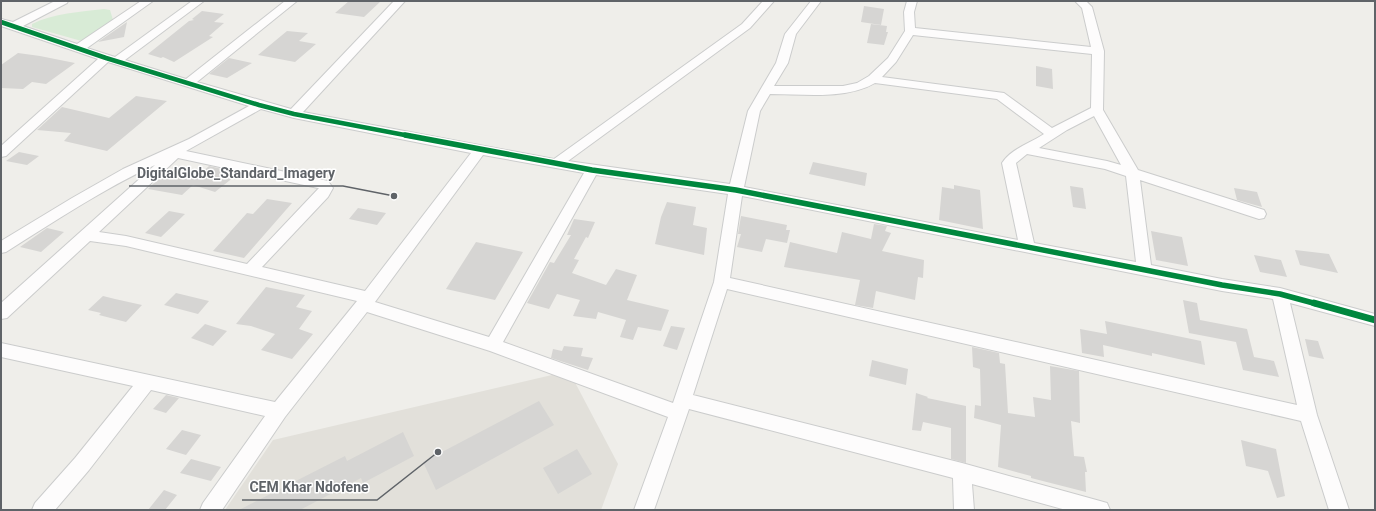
<svg xmlns="http://www.w3.org/2000/svg" width="1376" height="511" font-family="Roboto,sans-serif">
	<rect width="100%" height="100%" fill="#efeeea"/>
	<path fill="#e2e0da" d="M 569,371 L 618,464 L 601,510 L 225,510 L 273,440 Z"/>
	<path fill="#d8ebd6" d="M 104,9 L 110,10 L 113,20 L 92,44 L 32,27 L 32,24 C 54,13 80,12 104,9 Z"/>
	<path fill="#d6d5d3" d="M 349,1 L 381,1 L 364,17 L 335,13 Z
		M 864,6 L 884,9 L 881,25 L 861,22 Z
		M 202,11 L 224,14 L 214,22 L 224,23 L 209,36 L 213,37 L 174,62 L 163,57 L 161,58 L 148,54 L 189,21 L 194,20 L 192,19 Z
		M 127,22 L 124,37 L 98,42 Z
		M 871,24 L 887,26 L 886,32 L 888,32 L 884,45 L 867,43 Z
		M 287,31 L 308,33 L 299,41 L 316,44 L 295,62 L 258,55 Z
		M 18,53 L 40,56 L 75,63 L 46,84 L 32,82 L 23,89 L 1,88 L 1,65 Z
		M 229,58 L 252,63 L 227,78 L 209,74 Z
		M 1036,66 L 1052,69 L 1053,89 L 1036,86 Z
		M 136,96 L 167,101 L 107,151 L 64,141 L 71,133 L 37,130 L 62,107 L 109,118 Z
		M 19,152 L 39,156 L 27,165 L 6,161 Z
		M 813,162 L 867,173 L 865,186 L 809,174 Z
		M 209,166 L 239,173 L 215,192 L 193,185 L 182,195 L 148,189 L 166,171 L 197,177 Z
		M 954,185 L 980,190 L 983,229 L 939,220 L 942,187 L 954,189 Z
		M 1070,186 L 1083,188 L 1086,209 L 1073,207 Z
		M 1234,188 L 1257,192 L 1262,207 L 1237,200 Z
		M 267,199 L 292,203 L 244,258 L 213,251 L 247,213 L 253,214 Z
		M 667,202 L 696,207 L 693,225 L 707,228 L 704,255 L 655,244 L 661,217 Z
		M 358,208 L 386,213 L 377,225 L 349,219 Z
		M 169,211 L 185,214 L 161,237 L 145,233 Z
		M 741,216 L 787,225 L 786,230 L 790,230 L 787,243 L 766,239 L 762,252 L 737,247 L 741,234 L 738,234 Z
		M 574,219 L 595,222 L 588,238 L 586,237 L 574,259 L 579,260 L 572,273 L 606,285 L 616,269 L 637,275 L 627,300 L 669,310 L 661,331 L 638,327 L 633,340 L 620,337 L 626,320 L 598,312 L 596,319 L 573,316 L 580,300 L 557,294 L 549,309 L 527,303 L 550,262 L 554,263 L 571,235 L 567,235 Z
		M 874,224 L 887,226 L 885,231 L 891,233 L 882,251 L 924,260 L 923,278 L 918,277 L 915,300 L 876,291 L 873,308 L 855,305 L 860,280 L 784,267 L 790,242 L 837,253 L 842,232 L 871,239 Z
		M 47,228 L 64,232 L 41,252 L 20,247 Z
		M 1151,231 L 1182,237 L 1188,266 L 1156,260 Z
		M 476,242 L 523,252 L 495,300 L 446,289 Z
		M 1295,250 L 1329,254 L 1338,273 L 1300,265 Z
		M 1254,255 L 1281,260 L 1287,277 L 1260,272 Z
		M 266,287 L 305,295 L 296,307 L 312,311 L 299,329 L 313,334 L 292,359 L 261,350 L 275,334 L 251,326 L 236,324 Z
		M 176,293 L 209,301 L 198,314 L 164,305 Z
		M 103,296 L 115,299 L 142,305 L 126,322 L 99,315 L 101,313 L 88,310 Z
		M 1183,300 L 1197,303 L 1200,320 L 1247,329 L 1254,357 L 1274,361 L 1279,377 L 1243,370 L 1236,342 L 1189,333 Z
		M 1105,321 L 1201,341 L 1205,365 L 1152,353 L 1152,356 L 1103,345 L 1104,357 L 1082,353 L 1080,329 L 1107,334 Z
		M 205,324 L 227,331 L 213,346 L 191,338 Z
		M 671,326 L 685,328 L 677,350 L 663,346 Z
		M 1305,339 L 1318,341 L 1324,359 L 1309,356 Z
		M 564,346 L 583,348 L 581,356 L 593,358 L 588,370 L 551,358 L 553,349 L 562,351 Z
		M 972,347 L 999,353 L 1000,363 L 1005,364 L 1008,413 L 1035,417 L 1033,397 L 1051,400 L 1050,366 L 1079,371 L 1080,423 L 1071,421 L 1074,456 L 1084,457 L 1087,472 L 1085,472 L 1086,492 L 1031,478 L 1031,476 L 998,467 L 1001,425 L 974,418 L 975,405 L 981,406 L 980,369 L 973,367 Z
		M 872,360 L 908,369 L 906,385 L 869,376 Z
		M 916,393 L 928,397 L 927,398 L 966,406 L 966,463 L 951,459 L 951,428 L 923,422 L 921,431 L 912,430 Z
		M 166,395 L 179,398 L 166,413 L 153,409 Z
		M 539,401 L 554,425 L 436,490 L 423,462 Z
		M 182,430 L 201,435 L 186,455 L 166,449 Z
		M 403,432 L 414,456 L 363,483 L 361,478 L 300,510 L 239,510 L 345,456 L 347,461 Z
		M 1241,440 L 1276,449 L 1285,496 L 1277,498 L 1268,471 L 1246,466 Z
		M 577,449 L 592,474 L 558,494 L 543,468 Z
		M 191,459 L 221,467 L 211,481 L 180,473 Z
		M 164,490 L 177,495 L 165,510 L 148,510 Z"/>
	<g fill="none" stroke-linecap="round" stroke-linejoin="round">
		<defs>
			<path id="street" d="M 55,1 L 68,1 L 67,3 L 23,26 L 77,44 L 141,1 L 153,1 L 87,48 L 115,57 L 192,1 L 204,1 L 125,60 L 186,79 L 285,1 L 297,1 L 197,82 L 291,109 L 394,1 L 405,1 L 303,112 L 554,159 L 742,24 L 763,1 L 774,1 L 750,28 L 568,161 L 730,184 L 748,111 L 776,63 L 785,34 L 811,1 L 821,1 L 796,34 L 788,63 L 774,86 L 843,86 L 857,83 L 869,76 L 888,58 L 905,31 L 904,12 L 907,1 L 917,1 L 914,12 L 915,28 L 1091,47 L 1082,8 L 1075,1 L 1086,1 L 1092,7 L 1104,51 L 1103,110 L 1138,170 L 1264,210 L 1266,214 L 1264,218 L 1259,219 L 1140,180 L 1151,265 L 1222,279 L 1280,288 L 1375,314 L 1375,326 L 1290,303 L 1317,415 L 1349,510 L 1329,510 L 1301,421 L 727,289 L 693,395 L 962,463 L 1100,501 L 1107,503 L 1110,510 L 1066,510 L 972,484 L 974,510 L 954,510 L 953,478 L 689,409 L 654,510 L 634,510 L 668,417 L 490,351 L 367,312 L 285,417 L 222,510 L 200,510 L 203,503 L 265,416 L 151,390 L 89,470 L 55,510 L 32,510 L 35,503 L 75,458 L 133,386 L 1,357 L 1,343 L 275,402 L 357,301 L 126,246 L 90,241 L 7,318 L 1,319 L 1,303 L 155,165 C 103,189 55,221 6,252 L 1,253 L 1,241 L 72,198 L 123,169 L 189,139 L 249,106 L 108,62 L 6,156 L 1,157 L 1,146 L 98,59 L 1,26 L 1,19 L 13,22 ZM 913,35 L 1092,54 L 1091,108 L 1052,128 L 1004,93 L 882,77 L 896,62 ZM 875,83 L 997,99 L 1044,134 C 1029,144 1012,148 1002,163 L 1018,240 L 744,187 L 760,111 L 770,94 C 803,94 846,100 875,83 ZM 261,109 L 294,118 L 471,153 L 365,291 L 262,267 L 328,197 L 333,188 L 328,181 L 186,151 ZM 1094,116 L 1121,165 L 1107,161 L 1039,148 L 1067,130 ZM 1027,154 L 1105,169 L 1126,176 L 1136,262 L 1034,243 L 1016,163 ZM 483,155 L 584,173 L 489,337 L 375,302 ZM 178,158 L 318,188 L 319,188 L 247,264 L 126,236 L 99,232 ZM 596,175 L 728,194 L 714,282 L 673,403 L 503,342 ZM 742,196 L 1222,291 L 1273,299 L 1297,405 L 730,278 Z"/>
		</defs>
		<use href="#street" stroke="#cbcccc" stroke-width="2"/>
		<use href="#street" fill="#fdfcfc" fill-rule="evenodd"/>
		<defs>
			<path id="cycleway-far2" d="M 1,22 L 106,58 L 259,105 L 294,114 L 410,136"/>
			<path id="cycleway-far1" d="M 405,135 L 592,170 L 736,190 L 1222,285 L 1280,294 L 1317,304"/>
			<path id="cycleway" d="M 1314,303 L 1375,320"/>
		</defs>
		<use href="#cycleway-far2" stroke="#fff" stroke-width="6"/>
		<use href="#cycleway-far1" stroke="#fff" stroke-width="8"/>
		<use href="#cycleway" stroke="#fff" stroke-width="10"/>
		<use href="#cycleway-far2" stroke="#00873e" stroke-width="4.5"/>
		<use href="#cycleway-far1" stroke="#00873e" stroke-width="5.5"/>
		<use href="#cycleway" stroke="#00873e" stroke-width="7"/>
	</g>
	<path fill="none" stroke="#5f6368" stroke-width="1.5" d="M394 196L343 186H129M438 452L377 500H242"/>
	<g fill="#5f6368" stroke="#fff" stroke-width="1.5">
		<circle cx="394" cy="196" r="4"/>
		<circle cx="438" cy="452" r="4"/>
	</g>
	<g font-size="14" text-anchor="middle" font-weight="bold" fill="#5f6368" stroke="#fff" stroke-width="3" stroke-linejoin="round" paint-order="stroke">
		<text x="236" y="178">DigitalGlobe_Standard_Imagery</text>
		<text x="309" y="492">CEM Khar Ndofene</text>
	</g>
	<rect width="1376" height="511" fill="none" stroke="#5f6368" stroke-width="4"/>
</svg>
